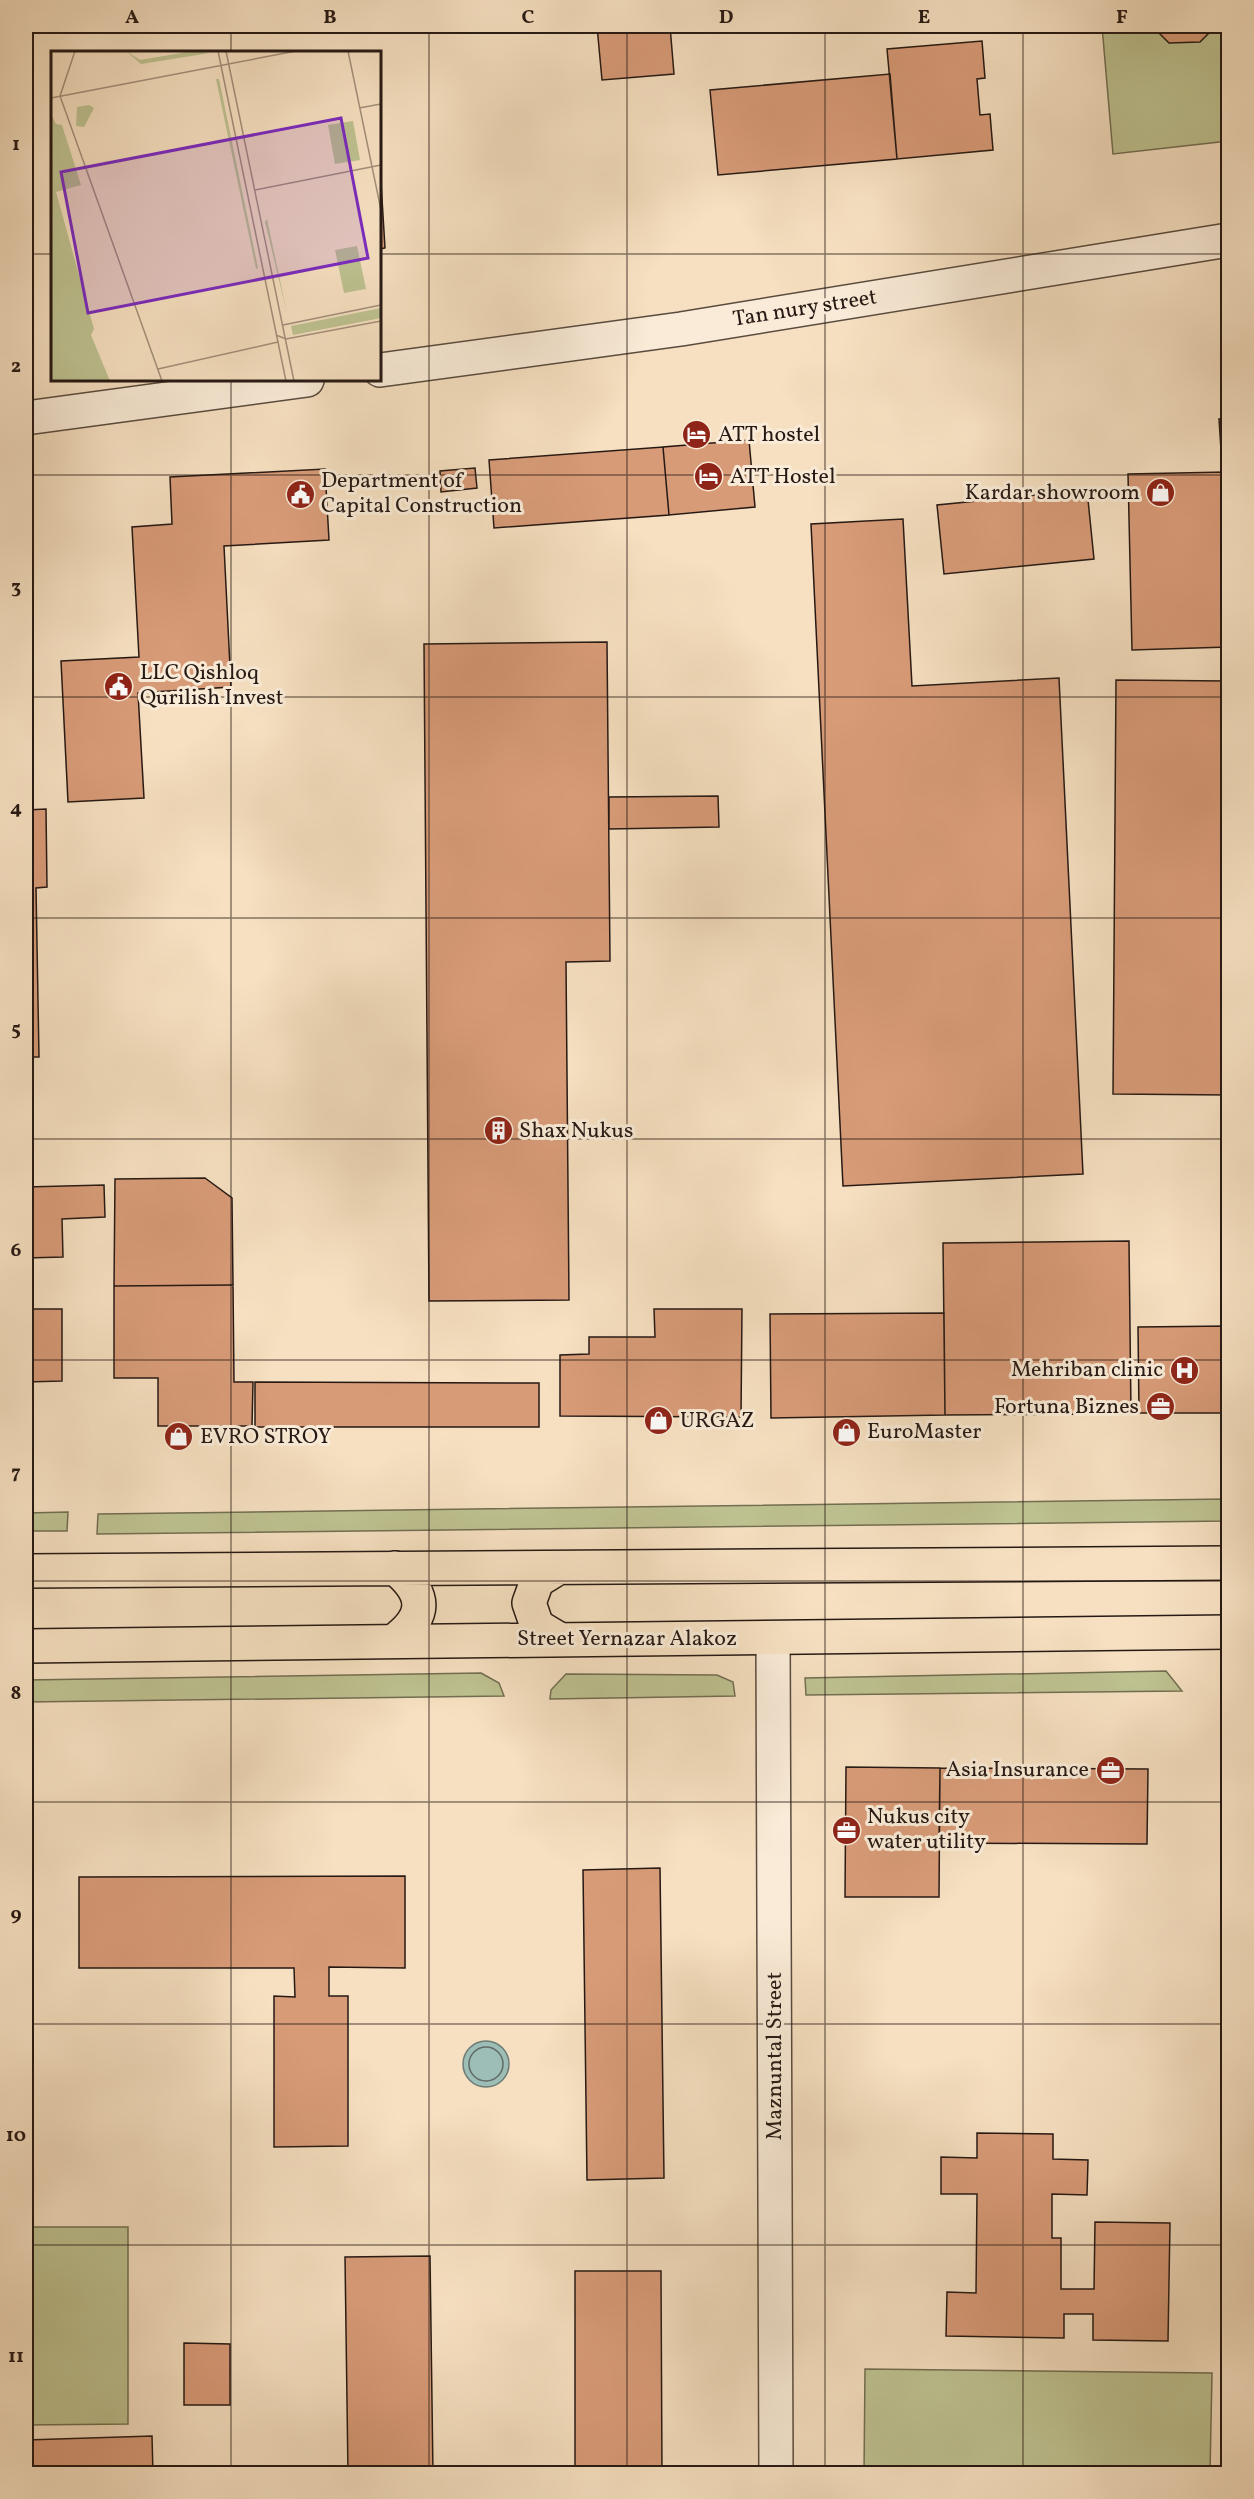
<svg xmlns="http://www.w3.org/2000/svg" width="1254" height="2499" font-family="Vollkorn,serif">
	<rect width="100%" height="100%" fill="#f6e0c1"/>
	<filter id="stains"><feTurbulence type="fractalNoise" baseFrequency=".00333" numOctaves="4"/><feColorMatrix values="0 0 0 0 .2 0 0 0 0 .09 0 0 0 0 .02 0 0 0 .5 -.17"/></filter>
	<radialGradient id="worn" r=".72"><stop offset=".6" stop-color="#630" stop-opacity="0"/><stop offset="1" stop-color="#630" stop-opacity=".3"/></radialGradient>
	<path fill="#bec291" stroke="#726e52" stroke-width="1.5" d="M 1102,26 L 1228,26 L 1228,141 L 1113,154 Z
		M 1228,1499 L 1228,1521 L 97,1534 L 98,1514 Z
		M 68,1512 L 67,1531 L 26,1531 L 26,1513 Z
		M 1166,1671 L 1182,1691 L 806,1695 L 805,1678 Z
		M 481,1673 L 499,1683 L 504,1696 L 26,1702 L 26,1680 Z
		M 566,1674 L 717,1675 L 733,1682 L 735,1696 L 550,1699 L 551,1690 Z
		M 26,2227 L 128,2227 L 128,2424 L 26,2425 Z
		M 865,2369 L 1212,2373 L 1210,2473 L 864,2473 Z"/>
	<path fill="#9dbdb7" stroke="#6d7b76" stroke-width="1.5" d="M463 2064a23 23 0 1 1 46 0a23 23 0 1 1-46 0Z"/>
	<g fill="none" stroke-linecap="round" stroke-linejoin="round">
		<path stroke="#626b66" stroke-width="1.5" d="M469 2064a17 17 0 1 1 34 0a17 17 0 1 1-34 0Z"/>
	</g>
	<path fill="#d89b78" stroke="#261914" stroke-width="1.5" d="M 597,26 L 670,26 L 674,74 L 602,80 Z
		M 1152,26 L 1216,26 L 1200,42 L 1169,43 Z
		M 982,41 L 985,78 L 977,79 L 980,115 L 990,114 L 993,150 L 897,159 L 887,49 Z
		M 890,74 L 897,159 L 718,175 L 710,90 Z
		M 26,131 L 33,209 L 26,210 Z
		M 380,166 L 385,248 L 380,249 Z
		M 1228,418 L 1228,464 L 1222,465 L 1219,419 Z
		M 749,440 L 755,507 L 669,515 L 663,447 Z
		M 663,447 L 669,515 L 494,528 L 489,460 Z
		M 475,468 L 477,488 L 441,492 L 440,471 Z
		M 325,469 L 329,540 L 224,546 L 231,687 L 138,693 L 144,798 L 68,802 L 61,661 L 139,657 L 132,527 L 172,524 L 170,477 Z
		M 1226,472 L 1228,647 L 1132,650 L 1128,474 Z
		M 1087,490 L 1094,559 L 944,574 L 937,505 Z
		M 903,519 L 912,686 L 1059,678 L 1083,1174 L 843,1186 L 811,524 Z
		M 607,642 L 610,961 L 566,962 L 569,1300 L 429,1301 L 424,644 Z
		M 1116,680 L 1228,681 L 1228,1095 L 1113,1094 Z
		M 718,796 L 719,827 L 609,829 L 609,797 Z
		M 46,809 L 47,887 L 36,888 L 39,1057 L 26,1057 L 26,810 Z
		M 205,1178 L 232,1198 L 233,1285 L 114,1286 L 115,1179 Z
		M 104,1185 L 105,1217 L 62,1219 L 63,1257 L 26,1258 L 26,1187 Z
		M 1129,1241 L 1131,1414 L 945,1415 L 943,1243 Z
		M 233,1285 L 234,1382 L 253,1382 L 252,1426 L 158,1426 L 158,1378 L 114,1378 L 114,1286 Z
		M 26,1309 L 62,1309 L 62,1381 L 26,1382 Z
		M 654,1309 L 742,1309 L 741,1417 L 560,1416 L 560,1355 L 589,1354 L 589,1337 L 655,1337 Z
		M 944,1313 L 945,1415 L 771,1418 L 770,1314 Z
		M 1228,1326 L 1228,1413 L 1139,1413 L 1138,1327 Z
		M 255,1382 L 539,1383 L 539,1427 L 255,1427 Z
		M 846,1767 L 940,1768 L 939,1897 L 845,1897 Z
		M 940,1768 L 1148,1769 L 1147,1844 L 939,1843 Z
		M 660,1868 L 664,2178 L 587,2180 L 583,1870 Z
		M 405,1876 L 405,1968 L 329,1967 L 329,1996 L 348,1996 L 348,2146 L 274,2147 L 274,1996 L 295,1997 L 294,1968 L 79,1968 L 79,1877 Z
		M 977,2133 L 1053,2134 L 1053,2159 L 1088,2160 L 1087,2195 L 1052,2194 L 1052,2238 L 1061,2238 L 1061,2289 L 1094,2289 L 1095,2222 L 1170,2223 L 1168,2341 L 1093,2340 L 1093,2314 L 1064,2314 L 1064,2338 L 946,2336 L 947,2292 L 976,2293 L 977,2194 L 941,2194 L 941,2157 L 977,2158 Z
		M 430,2256 L 433,2474 L 348,2474 L 345,2257 Z
		M 575,2271 L 661,2271 L 662,2474 L 575,2474 Z
		M 184,2343 L 230,2344 L 230,2405 L 184,2405 Z
		M 152,2436 L 153,2474 L 26,2474 L 26,2440 Z"/>
	<g fill="none" stroke-linecap="round" stroke-linejoin="round">
		<defs>
			<path id="minor" d="M 380,370 L 681,329 L 1228,240
				M 26,418 L 307,380
				M 773,1638 L 776,2474"/>
			<path id="major" d="M 26,1571 L 1228,1563
				M 557,1638 L 537,1626 L 529,1603 L 537,1581 L 558,1568
				M 394,1641 C 427,1616 427,1595 395,1568
				M 26,1646 L 1228,1632"/>
		</defs>
		<use href="#minor" stroke="#5a4b3f" stroke-width="36"/>
		<use href="#major" stroke="#261914" stroke-width="36"/>
		<use href="#minor" stroke="#f9ebd7" stroke-width="33"/>
		<use href="#major" stroke="#f6e0c1" stroke-width="33"/>
	</g>
	<path fill="none" stroke="#261914" stroke-width="1.5" stroke-opacity="0.55" d="M 231,26 L 231,52M 429,26 L 429,2474M 627,26 L 627,2474M 825,26 L 825,2474M 1023,26 L 1023,2474M 26,254 L 52,254M 380,254 L 1228,254M 231,380 L 231,2474M 26,475 L 1228,475M 26,697 L 1228,697M 26,918 L 1228,918M 26,1139 L 1228,1139M 26,1360 L 1228,1360M 26,1581 L 1228,1581M 26,1802 L 1228,1802M 26,2024 L 1228,2024M 26,2245 L 1228,2245"/>
	<defs>
		<symbol id="hotel-disc" viewBox="-11 -11 22 22"><circle r="9.5" fill="#8f2418" stroke="#f9ebd7"/><path d="M-6-4.5h1.5V1H6V5H4.5V3h-9V5H-6ZM-4 0a1.8 1.8 0 1 1 3.6 0ZM.5 0V-2.5h3Q6-2.5 6 0Z" fill="#fff"/></symbol>
		<symbol id="shop-disc" viewBox="-11 -11 22 22"><circle r="9.5" fill="#8f2418" stroke="#f9ebd7"/><path d="M-5-2.5h2.3a2.7 3.5 0 0 1 5.4 0H5L5.5 6h-11ZM-1.5-2.5h3a1.5 2.3 0 0 0-3 0Z" fill="#fff"/></symbol>
		<symbol id="civic-disc" viewBox="-11 -11 22 22"><circle r="9.5" fill="#8f2418" stroke="#f9ebd7"/><path d="M-.6-6.5H3V-4.5H.6V-3L4-1V1h2V6H-6V1h2V-1L-.6-3ZM-1.2 2.5V6h2.4V2.5Z" fill="#fff"/></symbol>
		<symbol id="building-disc" viewBox="-11 -11 22 22"><circle r="9.5" fill="#8f2418" stroke="#f9ebd7"/><path d="M-4-6H4V6H1V3H-1V6H-4ZM-2.5-4.3h1.7v1.8h-1.7ZM.8-4.3h1.7v1.8H.8ZM-2.5-1h1.7V.8h-1.7ZM.8-1h1.7V.8H.8Z" fill="#fff"/></symbol>
		<symbol id="hospital-disc" viewBox="-11 -11 22 22"><circle r="9.5" fill="#8f2418" stroke="#f9ebd7"/><path d="M-5-5h3v3.5h4V-5h3V5h-3V1.5h-4V5h-3Z" fill="#fff"/></symbol>
		<symbol id="office-disc" viewBox="-11 -11 22 22"><circle r="9.5" fill="#8f2418" stroke="#f9ebd7"/><path d="M-6-3h4V-5.5h4V-3h4V5H-6ZM-1-4.5V-3h2v-1.5ZM-6 0V1H6V0Z" fill="#fff"/></symbol>
	</defs>
	<g fill-rule="evenodd">
		<use href="#hotel-disc" x="680" y="418" width="33" height="33"/>
		<use href="#hotel-disc" x="692" y="460" width="33" height="33"/>
		<use href="#shop-disc" x="1144" y="476" width="33" height="33"/>
		<use href="#civic-disc" x="284" y="478" width="33" height="33"/>
		<use href="#civic-disc" x="102" y="670" width="33" height="33"/>
		<use href="#building-disc" x="482" y="1114" width="33" height="33"/>
		<use href="#hospital-disc" x="1168" y="1354" width="33" height="33"/>
		<use href="#office-disc" x="1144" y="1390" width="33" height="33"/>
		<use href="#shop-disc" x="642" y="1404" width="33" height="33"/>
		<use href="#shop-disc" x="830" y="1416" width="33" height="33"/>
		<use href="#shop-disc" x="162" y="1420" width="33" height="33"/>
		<use href="#office-disc" x="1094" y="1754" width="33" height="33"/>
		<use href="#office-disc" x="830" y="1814" width="33" height="33"/>
	</g>
	<g text-anchor="middle" dominant-baseline="central" stroke-width="6" stroke-linejoin="round" paint-order="stroke">
		<g font-size="22" fill="#261914" stroke="#f9ebd7">
			<text transform="translate(805 309) rotate(-9)">Tan nury street</text>
			<text x="627" y="1639">Street Yernazar Alakoz</text>
			<text transform="translate(775 2056) rotate(-90)">Maznuntal Street</text>
		</g>
		<g font-size="22" fill="#261914" stroke="#f9ebd7" text-anchor="start">
			<text x="718" y="435">ATT hostel</text>
			<text x="730" y="477">ATT Hostel</text>
			<text x="321" y="481">Department of<tspan x="321" dy="25">Capital Construction</tspan></text>
			<text x="1140" y="493" text-anchor="end">Kardar showroom</text>
			<text x="140" y="673">LLC Qishloq<tspan x="140" dy="25">Qurilish Invest</tspan></text>
			<text x="519" y="1131">Shax Nukus</text>
			<text x="1163" y="1370" text-anchor="end">Mehriban clinic</text>
			<text x="1139" y="1407" text-anchor="end">Fortuna Biznes</text>
			<text x="680" y="1421">URGAZ</text>
			<text x="867" y="1432">EuroMaster</text>
			<text x="200" y="1437">EVRO STROY</text>
			<text x="1089" y="1770" text-anchor="end">Asia Insurance</text>
			<text x="867" y="1817">Nukus city<tspan x="867" dy="25">water utility</tspan></text>
		</g>
	</g>
	<g transform="translate(51 51)">
		<rect width="330" height="330" fill="#f6e0c1"/>
		<path d="M 75,0 L 89,9 L 142,0 L 159,2 L 90,13 ZM 165,28 L 168,28 L 207,217 L 205,218 ZM 38,54 L 43,57 L 33,76 L 25,75 L 26,56 ZM 0,63 L 5,73 L 11,74 L 30,134 L 5,141 L 43,278 L 40,284 L 59,330 L 0,330 ZM 302,70 L 309,109 L 284,113 L 277,74 ZM 216,168 L 236,262 L 214,171 ZM 306,195 L 315,238 L 293,242 L 284,199 ZM 330,257 L 330,267 L 242,284 L 240,275 Z" fill="#bec291"/>
		<path fill="none" stroke="#a3907c" stroke-width="1.5" d="M 24,0 L 9,45 L 111,330M 167,0 L 235,330M 175,0 L 243,330M 297,0 L 330,159M 0,47 L 245,0M 308,57 L 330,53M 204,139 L 330,114M 232,274 L 330,254M 225,284 L 235,288 L 330,270M 107,318 L 227,291"/>
		<path fill="#7b2cbf" fill-opacity="0.15" stroke="#7b2cbf" stroke-width="3" d="M 290,67 L 317,207 L 37,262 L 10,121 Z"/>
		<rect width="330" height="330" fill="none" stroke="#261914" stroke-width="3"/>
	</g>
	<rect width="1254" height="2499" fill="none" stroke="#f6e0c1" stroke-width="66"/>
	<rect x="33" y="33" width="1188" height="2433" fill="none" stroke="#261914" stroke-width="2"/>
	<g font-size="20" text-anchor="middle" font-weight="bold" fill="#261914">
		<text x="132" y="23">A</text>
		<text x="330" y="23">B</text>
		<text x="528" y="23">C</text>
		<text x="726" y="23">D</text>
		<text x="924" y="23">E</text>
		<text x="1122" y="23">F</text>
		<text x="16" y="150">1</text>
		<text x="16" y="372">2</text>
		<text x="16" y="593">3</text>
		<text x="16" y="814">4</text>
		<text x="16" y="1035">5</text>
		<text x="16" y="1256">6</text>
		<text x="16" y="1478">7</text>
		<text x="16" y="1699">8</text>
		<text x="16" y="1920">9</text>
		<text x="16" y="2141">10</text>
		<text x="16" y="2362">11</text>
	</g>
	<rect width="100%" height="100%" filter="url(#stains)"/>
	<rect width="100%" height="100%" fill="url(#worn)"/>
</svg>
